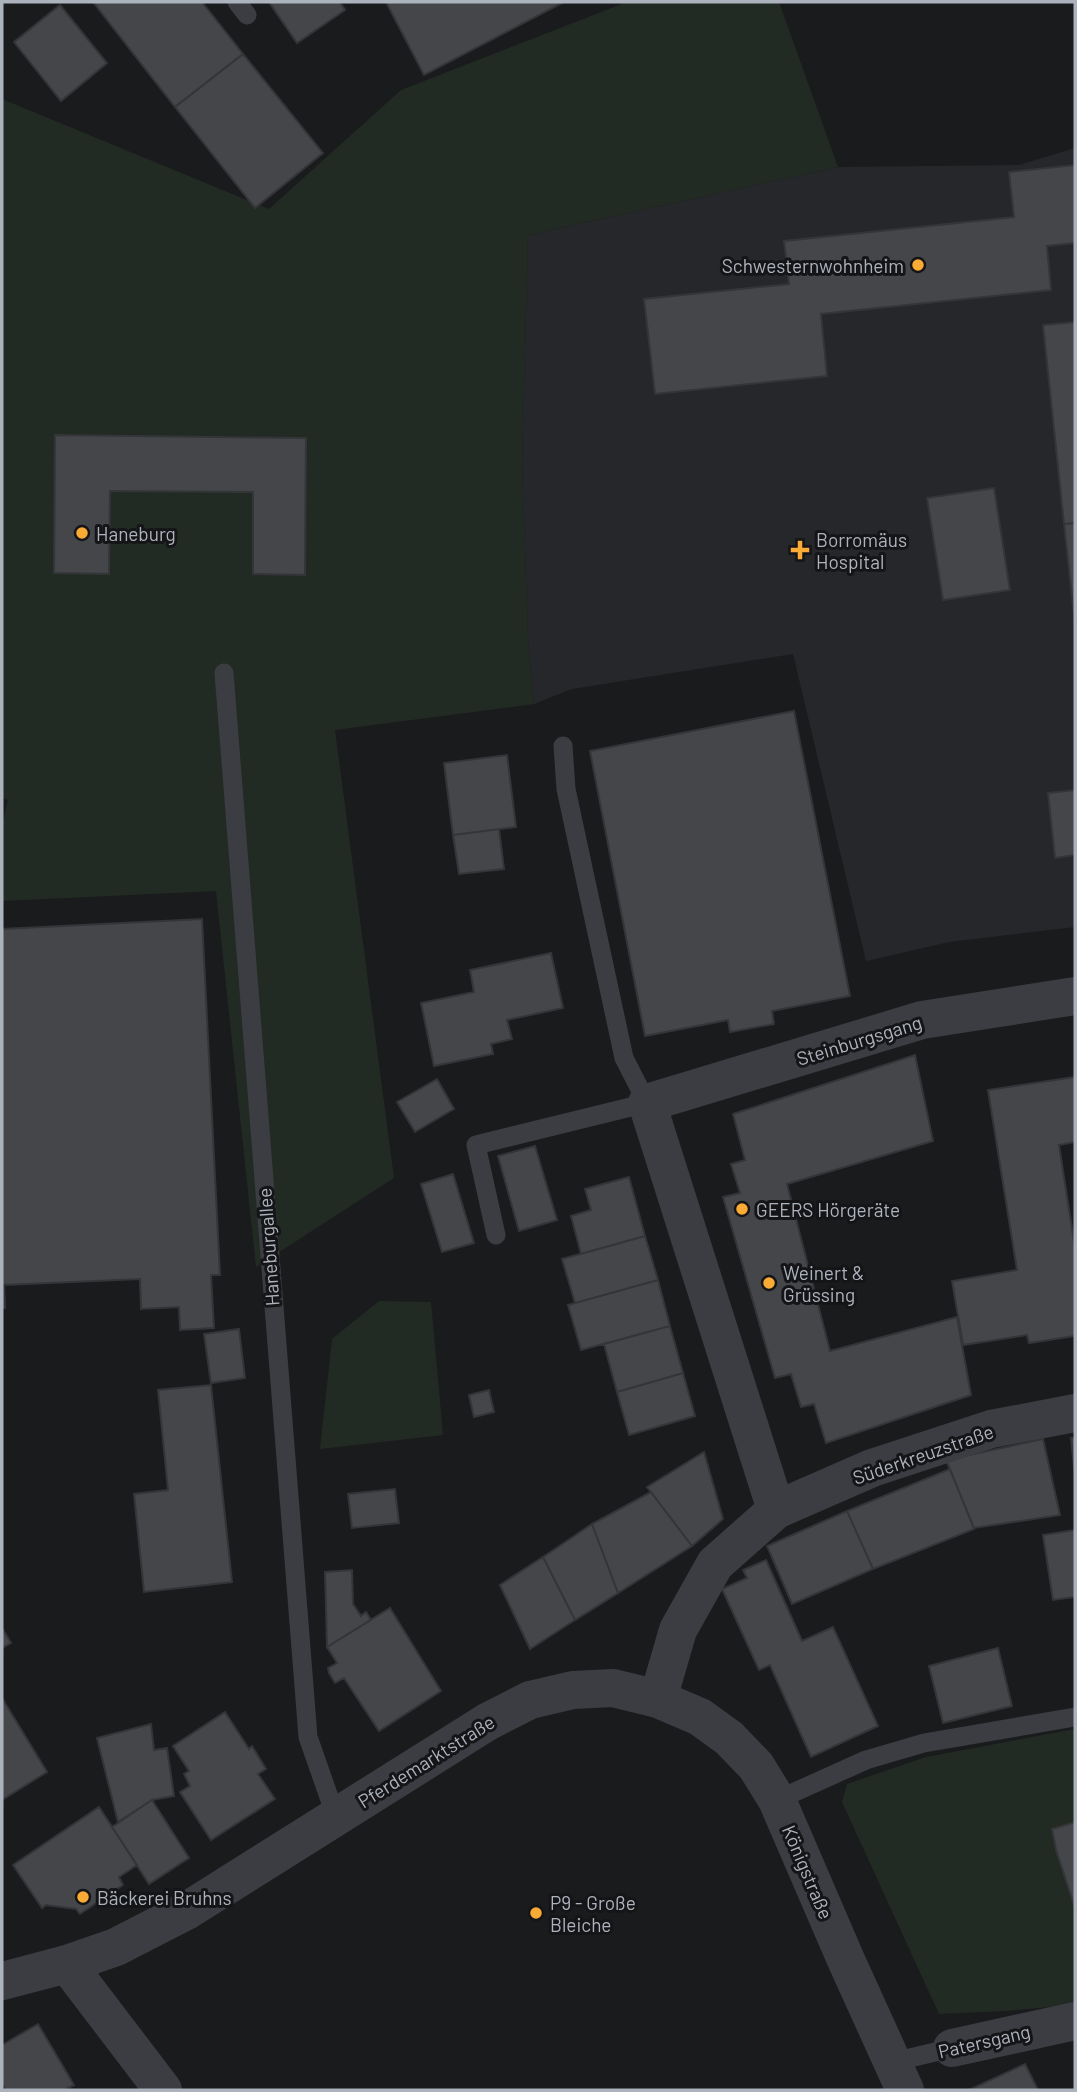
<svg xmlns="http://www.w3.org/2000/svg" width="1077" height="2092" font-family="Barlow,sans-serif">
	<rect width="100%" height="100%" fill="#1a1b1d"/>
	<path fill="#26272a" d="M 1075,148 L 1075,927 L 949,942 L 866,961 L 793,654 L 572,689 L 534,704 L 528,637 L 522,463 L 528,235 L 838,167 L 1019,165 Z"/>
	<path fill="#222b23" d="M 627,2 L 779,2 L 838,167 L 528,235 L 522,463 L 528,637 L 534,704 L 335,730 L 394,1178 L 256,1267 L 216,891 L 2,901 L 2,825 L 8,800 L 2,798 L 2,99 L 269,209 L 401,90 Z
		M 379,1301 L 431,1302 L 443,1435 L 320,1449 L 332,1339 Z
		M 1075,1729 L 1075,1822 L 1053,1829 L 1056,1851 L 1075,1908 L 1075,2005 L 1005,2011 L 939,2014 L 842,1802 L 847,1784 L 926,1757 Z"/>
	<path fill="#44464a" stroke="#343539" stroke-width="2" d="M 93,2 L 202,2 L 243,54 L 175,107 Z
		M 269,2 L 340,2 L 345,10 L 297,43 Z
		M 386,2 L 564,2 L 424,75 Z
		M 60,5 L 107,63 L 61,101 L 14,42 Z
		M 243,54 L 323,153 L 255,208 L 175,107 Z
		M 1075,165 L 1075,243 L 1047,246 L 1051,290 L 821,314 L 827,376 L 655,394 L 644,299 L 789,284 L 784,241 L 1014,217 L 1009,172 Z
		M 1075,322 L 1075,523 L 1064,524 L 1043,325 Z
		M 55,435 L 306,438 L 305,575 L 253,574 L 253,492 L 110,491 L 109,574 L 54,573 Z
		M 994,488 L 1010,590 L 943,600 L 927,498 Z
		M 1075,523 L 1075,624 L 1064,524 Z
		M 794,711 L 850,996 L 772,1011 L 774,1024 L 730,1032 L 728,1020 L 645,1036 L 590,751 Z
		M 507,755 L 516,827 L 453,835 L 444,763 Z
		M 1075,790 L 1075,855 L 1055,858 L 1048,793 Z
		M 499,829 L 504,869 L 459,874 L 453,835 Z
		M 202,919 L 220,1275 L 211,1275 L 214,1328 L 180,1330 L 179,1307 L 141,1309 L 140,1279 L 4,1285 L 5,1308 L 2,1308 L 2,929 Z
		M 551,953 L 563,1008 L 507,1020 L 512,1039 L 491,1044 L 493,1054 L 434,1066 L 421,1003 L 474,992 L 470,970 Z
		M 915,1055 L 933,1141 L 787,1184 L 830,1351 L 957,1317 L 971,1395 L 826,1443 L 814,1404 L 801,1407 L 791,1374 L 775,1378 L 723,1197 L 740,1193 L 731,1164 L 745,1160 L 733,1114 Z
		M 1075,1077 L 1075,1142 L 1059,1145 L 1075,1248 L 1075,1336 L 1029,1343 L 1027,1335 L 963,1345 L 952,1281 L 1017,1270 L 988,1090 Z
		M 437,1079 L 454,1109 L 415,1132 L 397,1102 Z
		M 535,1146 L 557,1220 L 519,1231 L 498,1156 Z
		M 453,1174 L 474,1243 L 442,1252 L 421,1184 Z
		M 629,1177 L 645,1236 L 581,1254 L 571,1216 L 591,1210 L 585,1189 Z
		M 645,1236 L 658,1280 L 575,1303 L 562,1259 Z
		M 658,1280 L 670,1326 L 581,1350 L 568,1305 Z
		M 670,1326 L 683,1373 L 617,1392 L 604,1344 Z
		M 239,1329 L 245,1378 L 211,1383 L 204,1334 Z
		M 683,1373 L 695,1416 L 629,1435 L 617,1392 Z
		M 211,1385 L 232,1582 L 144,1592 L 134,1494 L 168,1490 L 158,1390 Z
		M 489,1390 L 494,1412 L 474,1417 L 469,1395 Z
		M 1071,1438 L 1075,1438 L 1075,1477 Z
		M 1043,1439 L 1060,1515 L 974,1528 L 946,1460 Z
		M 704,1452 L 723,1519 L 692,1546 L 647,1487 Z
		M 950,1469 L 974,1529 L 873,1569 L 847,1511 Z
		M 395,1489 L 399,1523 L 352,1528 L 348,1494 Z
		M 651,1492 L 692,1546 L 618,1593 L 592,1524 Z
		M 847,1511 L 873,1569 L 792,1604 L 767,1546 Z
		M 592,1524 L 618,1593 L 575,1620 L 543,1557 Z
		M 1075,1530 L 1075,1597 L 1053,1600 L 1043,1535 Z
		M 543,1557 L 575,1620 L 530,1649 L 500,1585 Z
		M 766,1560 L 802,1641 L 833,1627 L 878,1726 L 811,1757 L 770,1665 L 759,1670 L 722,1589 L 747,1578 L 743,1570 Z
		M 352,1570 L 353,1604 L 361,1616 L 366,1612 L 371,1620 L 327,1647 L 325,1572 Z
		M 390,1608 L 441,1691 L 379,1731 L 344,1678 L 335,1683 L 329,1673 L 328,1668 L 337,1663 L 327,1647 Z
		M 2,1628 L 11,1643 L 2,1648 Z
		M 998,1648 L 1012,1706 L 943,1723 L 929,1666 Z
		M 2,1698 L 47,1772 L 2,1800 Z
		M 225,1712 L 249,1749 L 252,1746 L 266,1769 L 258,1774 L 275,1799 L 211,1840 L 180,1792 L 190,1786 L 184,1774 L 189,1771 L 173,1746 Z
		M 151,1724 L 154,1750 L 167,1748 L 174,1796 L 152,1800 L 118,1822 L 97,1738 Z
		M 152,1800 L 189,1858 L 149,1884 L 112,1827 Z
		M 99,1807 L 137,1865 L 119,1877 L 123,1885 L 80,1914 L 76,1909 L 46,1905 L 42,1908 L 13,1865 Z
		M 1075,1822 L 1075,1908 L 1056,1850 L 1052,1829 Z
		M 38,2024 L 74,2085 L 64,2090 L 6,2090 L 2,2084 L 2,2045 Z
		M 1025,2064 L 1038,2090 L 969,2090 Z"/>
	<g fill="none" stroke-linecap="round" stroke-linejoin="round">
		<path stroke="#3b3d42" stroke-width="19" d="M 237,2 L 247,15
			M 224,673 L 308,1737 L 336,1817
			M 496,1235 L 476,1145 L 647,1103 L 624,1058 L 566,789 L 563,746
			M 777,1800 L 866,1760 L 924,1743 L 1075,1717
			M 893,2062 L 952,2048"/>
		<path stroke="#3b3d42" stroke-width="38" d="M 776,1510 L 647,1103 L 922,1020 L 1075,996
			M 658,1699 L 678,1630 L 715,1564 L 776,1510 L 872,1468 L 991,1429 L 1075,1413
			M 67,1964 L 163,2090
			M 2,1981 L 67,1964 L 116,1947 L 188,1910 L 487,1722 L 530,1700 L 573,1690 L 613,1688 L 658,1699 L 700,1717 L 729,1738 L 756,1766 L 777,1800 L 846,1960 L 905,2090
			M 952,2048 L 1075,2021"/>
	</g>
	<g fill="#f9ab36" stroke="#151518" stroke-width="2.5">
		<circle cx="918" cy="265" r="7"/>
		<circle cx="82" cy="533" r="7"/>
		<path d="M796.5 539.5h7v7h7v7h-7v7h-7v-7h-7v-7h7z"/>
		<circle cx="742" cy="1209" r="7"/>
		<circle cx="769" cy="1283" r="7"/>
		<circle cx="83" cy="1897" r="7"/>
		<circle cx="536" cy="1913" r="7"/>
	</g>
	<g text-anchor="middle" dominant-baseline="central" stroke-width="6" stroke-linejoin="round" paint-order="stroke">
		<g font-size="19" fill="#adb3bd" stroke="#151518" text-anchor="start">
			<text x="904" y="265" text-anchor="end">Schwesternwohnheim</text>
			<text x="96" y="533">Haneburg</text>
			<text x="816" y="539">Borromäus<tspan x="816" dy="22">Hospital</tspan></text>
			<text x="756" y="1209">GEERS Hörgeräte</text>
			<text x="783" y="1272">Weinert &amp;<tspan x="783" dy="22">Grüssing</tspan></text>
			<text x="97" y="1897">Bäckerei Bruhns</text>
			<text x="550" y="1902">P9 - Große<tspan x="550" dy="22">Bleiche</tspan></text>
		</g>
		<g font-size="19" fill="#adb3bd" stroke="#151518">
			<text transform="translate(859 1040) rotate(-17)">Steinburgsgang</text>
			<text transform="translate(268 1247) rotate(-94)">Haneburgallee</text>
			<text transform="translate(923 1454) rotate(-19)">Süderkreuzstraße</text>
			<text transform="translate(426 1761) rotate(-32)">Pferdemarktstraße</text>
			<text transform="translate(808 1872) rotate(67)">Königstraße</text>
			<text transform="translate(984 2041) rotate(-13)">Patersgang</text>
		</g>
	</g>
	<rect width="1077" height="2092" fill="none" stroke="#adb3bd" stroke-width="7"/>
</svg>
